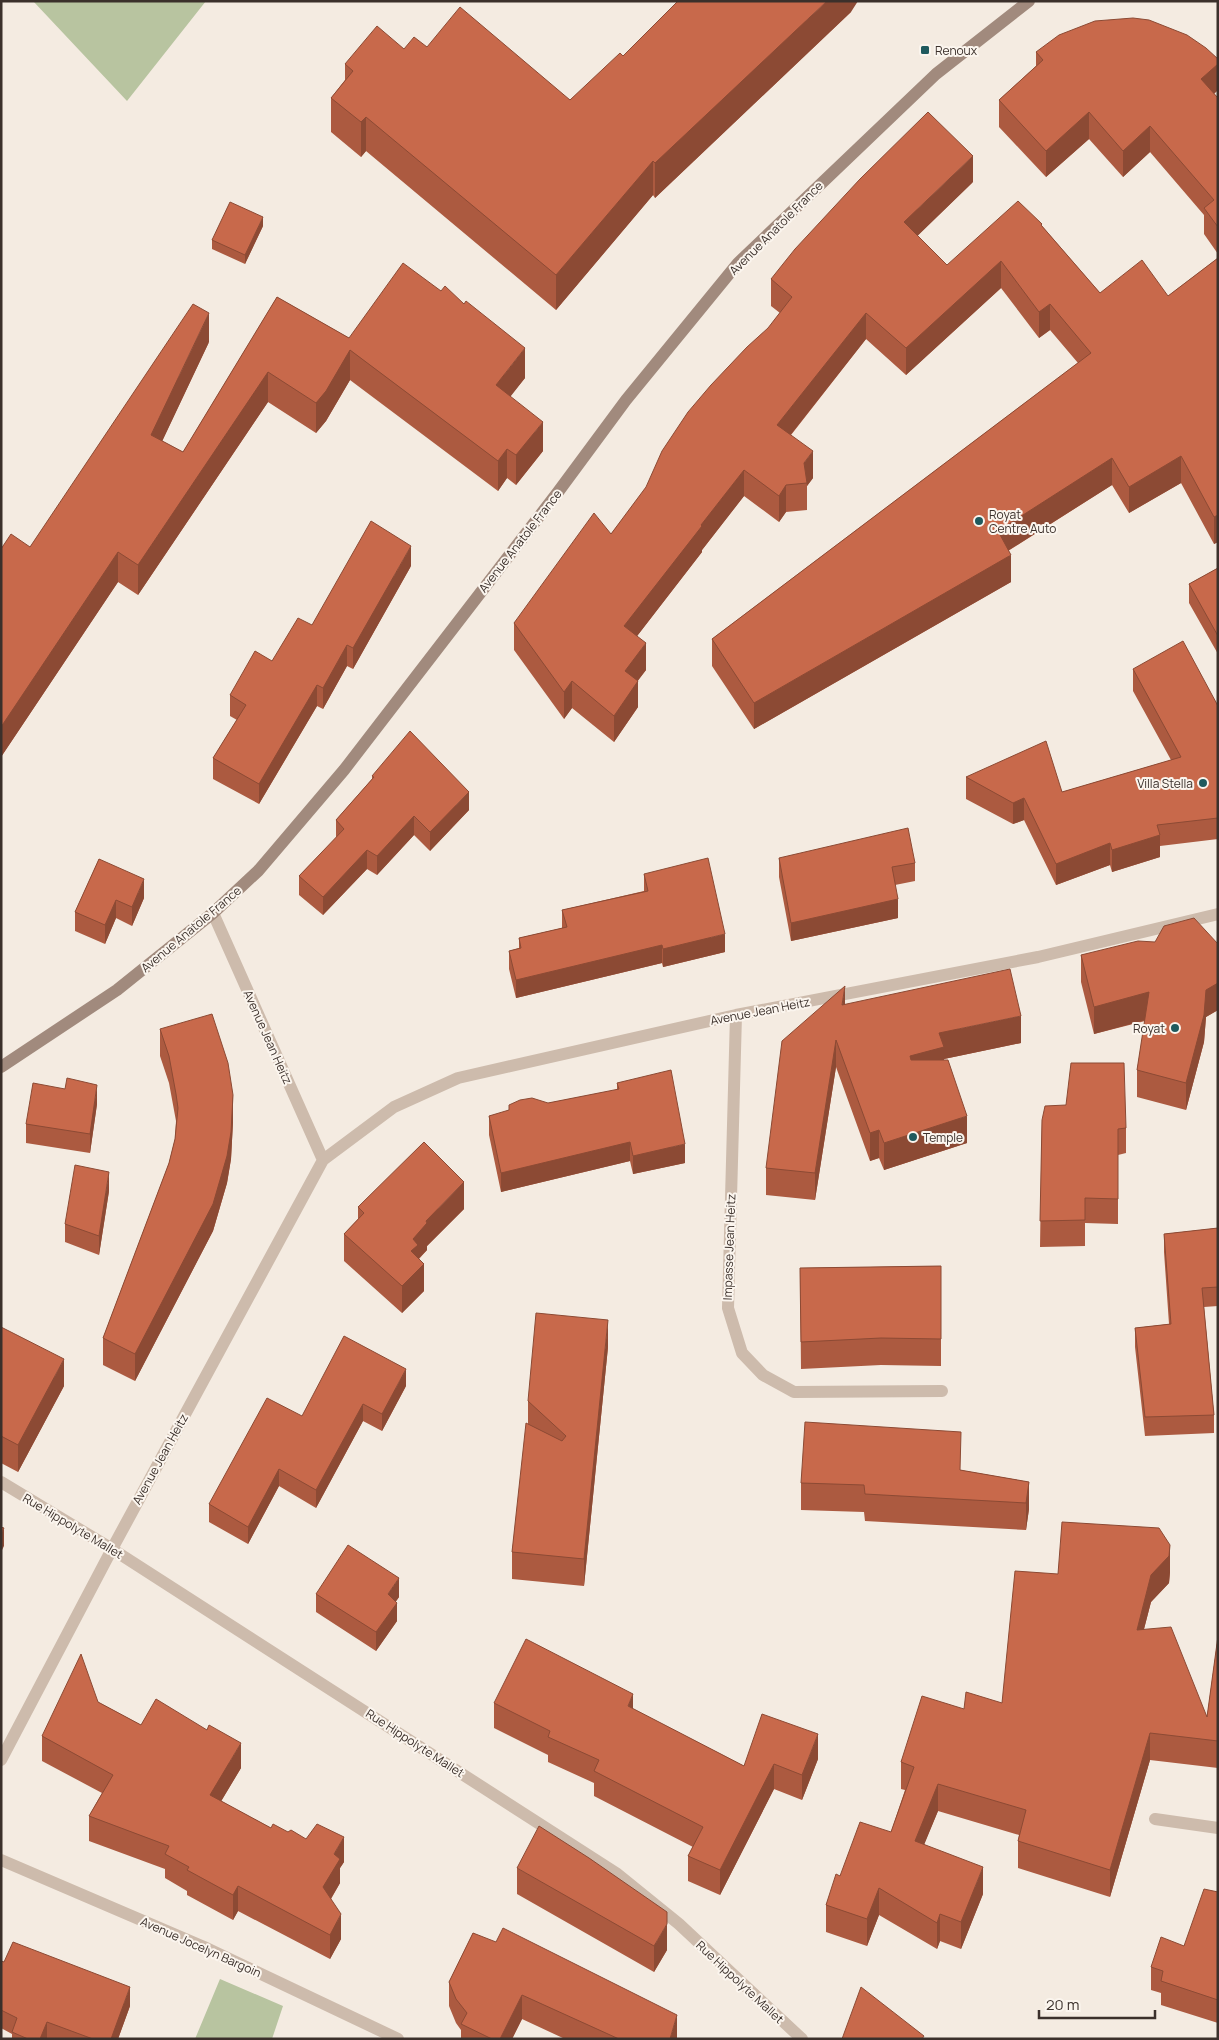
<svg xmlns="http://www.w3.org/2000/svg" width="1219" height="2040" font-family="Manrope,sans-serif">
	<rect width="100%" height="100%" fill="#f4ebe1"/>
	<path fill="#b8c4a0" d="M 33,1 L 206,1 L 127,101 Z
		M 220,1979 L 283,2006 L 272,2039 L 195,2039 Z"/>
	<g fill="none" stroke-linecap="round" stroke-linejoin="round">
		<path stroke="#cdbbac" stroke-width="12" d="M 1155,1819 L 1218,1828"/>
		<path stroke="#cdbbac" stroke-width="12" d="M 213,913 L 323,1160
			M 736,1015 L 728,1308 L 742,1353 L 763,1375 L 794,1392 L 942,1391
			M 1,1482 L 112,1549 L 616,1873 L 679,1924 L 802,2039
			M 1,1760 L 112,1549 L 323,1160 L 394,1107 L 458,1078 L 736,1015 L 1038,957 L 1218,914
			M 1,1860 L 204,1947 L 398,2039"/>
		<path stroke="#a18a7d" stroke-width="12" d="M 1,1067 L 117,990 L 213,913 L 258,871 L 344,770 L 558,492 L 626,400 L 738,263 L 936,74 L 1029,1"/>
	</g>
	<path fill="#ac5a40" d="M 851,12 L 655,198 L 653,195 L 556,310 L 366,151 L 361,157 L 331,132 L 331,98 L 345,80 L 345,64 L 404,49 L 427,47 L 570,100 L 623,56 Z
		M 1036,52 L 1218,59 L 1218,90 L 1214,94 L 1218,98 L 1218,254 L 1204,234 L 1204,215 L 1150,152 L 1123,177 L 1089,139 L 1046,177 L 999,127 L 999,100 L 1036,66 Z
		M 973,182 L 917,236 L 947,265 L 1042,226 L 1100,293 L 1168,296 L 1218,258 L 1218,542 L 1214,544 L 1181,483 L 1129,513 L 1112,485 L 1008,551 L 1011,582 L 754,729 L 712,666 L 712,639 L 1078,363 L 1050,330 L 1039,338 L 1001,288 L 906,375 L 866,339 L 791,435 L 813,478 L 807,486 L 807,510 L 786,512 L 779,522 L 744,496 L 702,550 L 702,552 L 637,636 L 646,670 L 638,680 L 638,707 L 614,742 L 572,708 L 564,719 L 514,650 L 514,623 L 611,534 L 780,313 L 771,306 L 771,279 Z
		M 263,226 L 245,264 L 212,249 L 212,240 Z
		M 277,297 L 349,338 L 525,378 L 510,396 L 543,451 L 516,485 L 507,478 L 498,491 L 350,380 L 326,421 L 316,433 L 268,402 L 138,595 L 118,582 L 1,757 L 1,549 L 30,547 L 209,342 L 162,441 L 183,452 Z
		M 411,566 L 353,669 L 347,666 L 323,709 L 317,706 L 259,804 L 213,779 L 213,758 L 237,720 L 230,716 L 230,695 L 272,661 L 312,625 Z
		M 1218,568 L 1218,654 L 1189,603 L 1189,584 Z
		M 1133,669 L 1218,706 L 1218,839 L 1160,846 L 1160,857 L 1112,872 L 1110,865 L 1056,885 L 1024,820 L 1013,824 L 966,799 L 966,777 L 1062,792 L 1171,760 L 1133,691 Z
		M 372,776 L 469,810 L 430,851 L 414,835 L 377,875 L 367,869 L 323,915 L 299,895 L 299,876 L 336,838 L 336,820 L 372,779 Z
		M 779,858 L 915,863 L 915,881 L 895,885 L 898,918 L 791,941 L 779,877 Z
		M 99,859 L 144,898 L 132,926 L 116,918 L 105,944 L 75,931 L 75,912 Z
		M 644,874 L 725,952 L 663,967 L 662,963 L 516,998 L 509,969 L 509,951 L 519,948 L 519,938 L 562,928 L 562,910 L 644,891 Z
		M 1155,942 L 1218,944 L 1218,1010 L 1206,1017 L 1204,1042 L 1186,1110 L 1137,1097 L 1137,1070 L 1145,1021 L 1094,1034 L 1081,982 L 1081,955 Z
		M 845,1004 L 1021,1043 L 944,1059 L 967,1143 L 884,1170 L 879,1158 L 870,1161 L 836,1067 L 815,1200 L 766,1195 L 766,1168 Z
		M 160,1029 L 233,1122 L 231,1159 L 227,1183 L 213,1231 L 135,1381 L 103,1365 L 103,1338 L 169,1163 L 175,1139 L 176,1121 L 169,1083 L 160,1056 Z
		M 617,1083 L 685,1163 L 633,1174 L 630,1161 L 501,1192 L 489,1135 L 489,1116 L 548,1103 L 617,1090 Z
		M 65,1089 L 97,1104 L 90,1153 L 26,1143 L 26,1124 Z
		M 1042,1120 L 1126,1128 L 1126,1153 L 1118,1155 L 1118,1224 L 1085,1223 L 1085,1246 L 1040,1247 Z
		M 109,1191 L 99,1255 L 65,1242 L 65,1224 Z
		M 358,1207 L 464,1209 L 427,1246 L 427,1250 L 419,1259 L 424,1291 L 402,1313 L 344,1261 L 344,1234 L 358,1219 Z
		M 1218,1228 L 1218,1306 L 1204,1307 L 1214,1415 L 1214,1433 L 1145,1436 L 1135,1347 L 1135,1328 L 1169,1324 L 1164,1252 L 1164,1234 Z
		M 941,1266 L 941,1366 L 881,1365 L 801,1369 L 800,1268 Z
		M 1,1327 L 64,1386 L 18,1472 L 1,1463 Z
		M 608,1347 L 584,1586 L 512,1579 L 512,1552 L 528,1424 L 528,1401 Z
		M 406,1386 L 382,1431 L 363,1421 L 316,1508 L 279,1486 L 248,1544 L 209,1522 L 209,1504 L 302,1416 Z
		M 960,1470 L 1029,1482 L 1029,1509 L 1026,1530 L 865,1521 L 864,1512 L 801,1510 L 801,1483 Z
		M 1170,1572 L 1169,1583 L 1151,1602 L 1144,1629 L 1207,1717 L 1218,1636 L 1218,1768 L 1150,1760 L 1110,1897 L 1018,1868 L 1018,1841 L 1019,1835 L 938,1811 L 924,1844 L 983,1894 L 961,1949 L 940,1941 L 937,1949 L 879,1915 L 867,1946 L 826,1932 L 826,1905 L 840,1876 L 891,1832 L 905,1790 L 901,1789 L 901,1762 L 964,1709 L 1002,1703 L 1058,1574 Z
		M 316,1594 L 399,1597 L 396,1601 L 397,1621 L 376,1651 L 316,1612 Z
		M 98,1702 L 141,1725 L 241,1768 L 221,1801 L 271,1828 L 344,1862 L 340,1868 L 340,1883 L 331,1899 L 341,1939 L 330,1959 L 238,1911 L 233,1920 L 187,1895 L 187,1891 L 165,1878 L 165,1869 L 89,1841 L 89,1816 L 102,1793 L 42,1761 L 42,1736 Z
		M 494,1703 L 633,1709 L 744,1766 L 818,1759 L 802,1800 L 774,1789 L 720,1895 L 688,1881 L 688,1856 L 693,1847 L 594,1796 L 594,1783 L 548,1762 L 548,1755 L 494,1728 Z
		M 517,1868 L 667,1950 L 654,1972 L 517,1894 Z
		M 1218,1892 L 1218,2023 L 1161,2005 L 1161,1993 L 1151,1990 L 1151,1967 L 1184,1946 Z
		M 473,1933 L 677,2039 L 565,2039 L 522,2019 L 512,2039 L 461,2039 L 461,2030 L 456,2023 L 449,2006 L 449,1982 Z
		M 1,1961 L 130,2006 L 118,2039 L 12,2039 L 12,2034 L 1,2028 Z"/>
	<path fill="#8c4a34" d="M 827,1 L 858,1 L 851,12 L 655,198 L 655,163 Z
		M 1218,64 L 1218,90 L 1201,105 L 1201,79 Z
		M 1089,112 L 1089,139 L 1046,177 L 1046,151 Z
		M 366,117 L 366,151 L 361,157 L 361,122 Z
		M 1150,126 L 1150,152 L 1123,177 L 1123,151 Z
		M 973,156 L 973,182 L 904,249 L 904,222 Z
		M 653,161 L 653,195 L 556,310 L 556,275 Z
		M 263,217 L 263,226 L 245,264 L 245,255 Z
		M 1001,261 L 1001,288 L 906,375 L 906,348 Z
		M 1050,304 L 1050,330 L 1039,338 L 1039,312 Z
		M 209,313 L 209,342 L 151,465 L 151,435 Z
		M 866,313 L 866,339 L 777,452 L 777,425 Z
		M 525,348 L 525,378 L 496,415 L 496,385 Z
		M 350,350 L 350,380 L 326,421 L 316,433 L 316,403 Z
		M 268,372 L 268,402 L 138,595 L 138,565 Z
		M 543,422 L 543,451 L 516,485 L 516,455 Z
		M 507,449 L 507,478 L 498,491 L 498,461 Z
		M 813,451 L 813,478 L 807,486 L 804,463 Z
		M 1181,456 L 1181,483 L 1129,513 L 1129,487 Z
		M 1112,458 L 1112,485 L 998,557 L 998,531 Z
		M 744,470 L 744,496 L 702,550 L 702,552 L 624,653 L 624,626 L 701,525 Z
		M 786,485 L 786,512 L 779,522 L 779,496 Z
		M 1218,515 L 1218,542 L 1214,544 L 1214,517 Z
		M 411,546 L 411,566 L 353,669 L 353,648 Z
		M 118,552 L 118,582 L 1,757 L 1,727 Z
		M 1011,555 L 1011,582 L 754,729 L 754,703 Z
		M 646,643 L 646,670 L 625,698 L 625,671 Z
		M 347,645 L 347,666 L 323,709 L 323,688 Z
		M 572,681 L 572,708 L 564,719 L 564,692 Z
		M 638,681 L 638,707 L 614,742 L 614,716 Z
		M 317,685 L 317,706 L 259,804 L 259,784 Z
		M 469,792 L 469,810 L 430,851 L 430,832 Z
		M 1024,798 L 1024,820 L 1013,824 L 1013,803 Z
		M 414,816 L 414,835 L 377,875 L 377,856 Z
		M 1160,835 L 1160,857 L 1112,872 L 1112,850 Z
		M 1110,843 L 1110,865 L 1056,885 L 1056,864 Z
		M 367,850 L 367,869 L 323,915 L 323,897 Z
		M 144,879 L 144,898 L 132,926 L 132,907 Z
		M 898,899 L 898,918 L 791,941 L 791,923 Z
		M 116,900 L 116,918 L 105,944 L 105,925 Z
		M 725,934 L 725,952 L 663,967 L 663,949 Z
		M 662,945 L 662,963 L 516,998 L 516,980 Z
		M 1218,983 L 1218,1010 L 1206,1017 L 1204,1042 L 1186,1110 L 1186,1083 L 1206,990 Z
		M 845,986 L 845,1013 L 842,1005 Z
		M 1149,992 L 1149,1019 L 1094,1034 L 1094,1007 Z
		M 1021,1016 L 1021,1043 L 944,1059 L 944,1075 L 910,1084 L 910,1056 L 939,1033 Z
		M 836,1040 L 836,1067 L 815,1200 L 815,1173 Z
		M 97,1085 L 97,1104 L 90,1153 L 90,1134 Z
		M 233,1095 L 233,1122 L 231,1159 L 227,1183 L 213,1231 L 135,1381 L 135,1354 Z
		M 967,1116 L 967,1143 L 884,1170 L 884,1143 Z
		M 879,1130 L 879,1158 L 870,1161 L 870,1133 Z
		M 630,1142 L 630,1161 L 501,1192 L 501,1173 Z
		M 685,1144 L 685,1163 L 633,1174 L 633,1156 Z
		M 109,1172 L 109,1191 L 99,1255 L 99,1236 Z
		M 464,1182 L 464,1209 L 427,1246 L 427,1250 L 418,1259 L 424,1264 L 424,1291 L 402,1313 L 402,1286 L 411,1251 L 413,1239 L 426,1221 Z
		M 608,1320 L 608,1347 L 584,1586 L 584,1559 Z
		M 64,1359 L 64,1386 L 18,1472 L 18,1445 Z
		M 406,1369 L 406,1386 L 382,1431 L 382,1414 Z
		M 363,1404 L 363,1421 L 316,1508 L 316,1490 Z
		M 279,1469 L 279,1486 L 248,1544 L 248,1527 Z
		M 1029,1482 L 1029,1509 L 1026,1530 L 1026,1503 Z
		M 4,1528 L 4,1546 L 1,1552 L 1,1534 Z
		M 1170,1545 L 1170,1572 L 1169,1583 L 1151,1602 L 1137,1656 L 1137,1630 L 1151,1575 Z
		M 399,1578 L 399,1597 L 388,1613 L 388,1594 Z
		M 397,1603 L 397,1621 L 376,1651 L 376,1632 Z
		M 633,1694 L 633,1719 L 628,1706 Z
		M 1150,1733 L 1150,1760 L 1110,1897 L 1110,1870 Z
		M 818,1734 L 818,1759 L 802,1800 L 802,1775 Z
		M 241,1743 L 241,1768 L 210,1820 L 210,1795 Z
		M 774,1764 L 774,1789 L 720,1895 L 720,1870 Z
		M 938,1784 L 938,1811 L 915,1867 L 915,1841 Z
		M 344,1837 L 344,1862 L 340,1868 L 340,1883 L 323,1912 L 323,1887 L 334,1854 Z
		M 983,1867 L 983,1894 L 961,1949 L 961,1922 Z
		M 238,1886 L 238,1911 L 233,1920 L 233,1895 Z
		M 879,1888 L 879,1915 L 867,1946 L 867,1919 Z
		M 341,1914 L 341,1939 L 330,1959 L 330,1935 Z
		M 940,1914 L 940,1941 L 937,1949 L 937,1923 Z
		M 667,1924 L 667,1950 L 654,1972 L 654,1946 Z
		M 130,1987 L 130,2006 L 118,2039 L 111,2039 Z
		M 522,1995 L 522,2019 L 512,2039 L 500,2039 Z
		M 677,2015 L 677,2039 L 670,2039 Z
		M 47,2022 L 47,2039 L 40,2039 Z"/>
	<path fill="#c8694b" stroke="#8c4a34" d="M 678,1 L 827,1 L 655,163 L 653,161 L 556,275 L 366,117 L 361,122 L 331,98 L 353,71 L 345,64 L 377,26 L 404,49 L 414,37 L 427,47 L 460,7 L 570,100 L 620,53 L 623,56 Z
		M 1133,18 L 1149,20 L 1187,35 L 1206,48 L 1218,59 L 1218,64 L 1201,79 L 1218,98 L 1218,227 L 1204,208 L 1214,200 L 1150,126 L 1123,151 L 1089,112 L 1046,151 L 999,100 L 1043,60 L 1036,52 L 1059,35 L 1095,21 Z
		M 928,112 L 973,156 L 904,222 L 947,265 L 1018,201 L 1042,224 L 1041,225 L 1100,293 L 1142,260 L 1168,296 L 1218,258 L 1218,515 L 1214,517 L 1181,456 L 1129,487 L 1112,458 L 998,531 L 1011,555 L 754,703 L 712,639 L 1091,353 L 1050,304 L 1039,312 L 1001,261 L 906,348 L 866,313 L 777,425 L 813,451 L 804,463 L 807,483 L 786,485 L 779,496 L 744,470 L 701,525 L 702,526 L 624,626 L 646,643 L 625,671 L 638,681 L 614,716 L 572,681 L 564,692 L 514,623 L 594,513 L 611,534 L 646,487 L 662,451 L 688,412 L 711,385 L 747,347 L 768,328 L 792,297 L 771,279 L 795,249 L 860,179 Z
		M 230,202 L 263,217 L 245,255 L 212,240 Z
		M 403,263 L 441,291 L 445,286 L 464,304 L 466,301 L 525,348 L 496,385 L 543,422 L 516,455 L 507,449 L 498,461 L 350,350 L 326,391 L 316,403 L 268,372 L 138,565 L 118,552 L 1,727 L 1,549 L 11,534 L 30,547 L 193,304 L 209,313 L 151,435 L 183,452 L 277,297 L 349,338 Z
		M 371,521 L 411,546 L 353,648 L 347,645 L 323,688 L 317,685 L 259,784 L 213,758 L 246,705 L 230,695 L 255,651 L 272,661 L 298,618 L 312,625 Z
		M 1218,568 L 1218,636 L 1189,584 Z
		M 1183,641 L 1218,706 L 1218,818 L 1157,825 L 1160,835 L 1112,850 L 1110,843 L 1056,864 L 1024,798 L 1013,803 L 966,777 L 1046,741 L 1062,792 L 1181,757 L 1133,669 Z
		M 410,731 L 469,792 L 430,832 L 414,816 L 377,856 L 367,850 L 323,897 L 299,876 L 344,829 L 336,820 L 374,777 L 372,776 Z
		M 908,828 L 915,863 L 892,867 L 898,899 L 791,923 L 779,858 Z
		M 708,858 L 725,934 L 663,949 L 662,945 L 516,980 L 509,951 L 521,948 L 519,938 L 567,927 L 562,910 L 648,891 L 644,874 Z
		M 99,859 L 144,879 L 132,907 L 116,900 L 105,925 L 75,912 Z
		M 1194,918 L 1218,944 L 1218,983 L 1206,990 L 1204,1015 L 1186,1083 L 1137,1070 L 1149,992 L 1094,1007 L 1081,955 L 1138,941 L 1155,942 L 1164,926 Z
		M 1010,969 L 1021,1016 L 939,1033 L 944,1047 L 910,1056 L 911,1060 L 948,1060 L 967,1116 L 884,1143 L 879,1130 L 870,1133 L 836,1040 L 815,1173 L 766,1168 L 782,1041 L 845,986 L 842,1005 Z
		M 212,1014 L 228,1063 L 233,1095 L 231,1132 L 227,1156 L 213,1204 L 135,1354 L 103,1338 L 169,1163 L 175,1139 L 178,1108 L 176,1094 L 169,1056 L 160,1029 Z
		M 1071,1063 L 1124,1063 L 1126,1128 L 1118,1129 L 1118,1199 L 1085,1198 L 1085,1220 L 1040,1221 L 1042,1120 L 1045,1106 L 1066,1105 Z
		M 671,1070 L 685,1144 L 633,1156 L 630,1142 L 501,1173 L 489,1116 L 509,1110 L 509,1105 L 520,1100 L 532,1098 L 548,1103 L 619,1089 L 617,1083 Z
		M 67,1078 L 97,1085 L 90,1134 L 26,1124 L 33,1083 L 65,1089 Z
		M 424,1142 L 464,1182 L 426,1221 L 427,1223 L 413,1239 L 418,1245 L 411,1251 L 424,1264 L 402,1286 L 344,1234 L 364,1213 L 358,1207 Z
		M 75,1165 L 109,1172 L 99,1236 L 65,1224 Z
		M 1218,1228 L 1218,1287 L 1202,1288 L 1214,1415 L 1145,1417 L 1135,1328 L 1171,1324 L 1164,1234 Z
		M 941,1266 L 941,1339 L 881,1338 L 801,1342 L 800,1268 Z
		M 536,1313 L 608,1320 L 584,1559 L 512,1552 L 526,1423 L 562,1441 L 566,1436 L 528,1401 Z
		M 1,1327 L 64,1359 L 18,1445 L 1,1436 Z
		M 344,1336 L 406,1369 L 382,1414 L 363,1404 L 316,1490 L 279,1469 L 248,1527 L 209,1504 L 267,1398 L 302,1416 Z
		M 805,1422 L 961,1432 L 960,1470 L 1029,1482 L 1026,1503 L 865,1494 L 864,1485 L 801,1483 Z
		M 1062,1522 L 1159,1528 L 1170,1545 L 1169,1556 L 1151,1575 L 1137,1630 L 1171,1627 L 1207,1717 L 1218,1636 L 1218,1741 L 1150,1733 L 1110,1870 L 1018,1841 L 1026,1810 L 938,1784 L 915,1841 L 983,1867 L 961,1922 L 940,1914 L 937,1923 L 879,1888 L 867,1919 L 826,1905 L 836,1874 L 840,1876 L 860,1822 L 891,1832 L 914,1767 L 901,1762 L 922,1696 L 964,1709 L 966,1692 L 1002,1703 L 1015,1571 L 1058,1574 Z
		M 1,1527 L 4,1528 L 1,1534 Z
		M 348,1545 L 399,1578 L 388,1594 L 397,1603 L 376,1632 L 316,1594 Z
		M 526,1639 L 633,1694 L 628,1706 L 744,1766 L 762,1714 L 818,1734 L 802,1775 L 774,1764 L 720,1870 L 688,1856 L 703,1827 L 594,1771 L 599,1760 L 548,1737 L 550,1731 L 494,1703 Z
		M 81,1654 L 98,1702 L 141,1725 L 156,1699 L 207,1730 L 209,1725 L 241,1743 L 210,1795 L 271,1828 L 273,1824 L 288,1832 L 291,1830 L 306,1839 L 317,1824 L 344,1837 L 334,1854 L 340,1859 L 323,1887 L 341,1914 L 330,1935 L 238,1886 L 233,1895 L 187,1870 L 189,1867 L 165,1854 L 169,1846 L 89,1816 L 113,1775 L 42,1736 Z
		M 539,1826 L 589,1858 L 667,1912 L 667,1924 L 654,1946 L 517,1868 Z
		M 1204,1889 L 1218,1892 L 1218,2000 L 1161,1981 L 1163,1971 L 1151,1967 L 1161,1937 L 1184,1946 Z
		M 503,1928 L 677,2015 L 670,2039 L 619,2039 L 522,1995 L 500,2039 L 492,2039 L 461,2024 L 467,2013 L 456,1999 L 449,1982 L 473,1933 L 496,1942 Z
		M 13,1942 L 130,1987 L 111,2039 L 93,2039 L 47,2022 L 40,2039 L 28,2039 L 12,2032 L 17,2018 L 1,2010 L 1,1961 L 4,1962 Z
		M 861,1987 L 924,2036 L 922,2039 L 842,2039 Z"/>
	<g fill="#1f5a5e" stroke="#fbf5ee" stroke-width="2">
		<rect x="920" y="45" width="10" height="10" rx="2.5"/>
		<circle cx="979" cy="521" r="5"/>
		<circle cx="1203" cy="783" r="5"/>
		<circle cx="1175" cy="1028" r="5"/>
		<circle cx="913" cy="1137" r="5"/>
	</g>
	<g text-anchor="middle" dominant-baseline="central" stroke-width="4" stroke-linejoin="round" paint-order="stroke">
		<g font-size="12" fill="#3b302b" stroke="#fbf5ee" text-anchor="start">
			<text x="935" y="50">Renoux</text>
			<text x="989" y="514">Royat<tspan x="989" dy="14">Centre Auto</tspan></text>
			<text x="1193" y="783" text-anchor="end">Villa Stella</text>
			<text x="1165" y="1028" text-anchor="end">Royat</text>
			<text x="923" y="1137">Temple</text>
		</g>
		<g font-size="12" fill="#3b302b" stroke="#fbf5ee">
			<text transform="translate(776 228) rotate(-45)">Avenue Anatole France</text>
			<text transform="translate(520 541) rotate(-52)">Avenue Anatole France</text>
			<text transform="translate(191 929) rotate(-40)">Avenue Anatole France</text>
			<text transform="translate(760 1011) rotate(-11)">Avenue Jean Heitz</text>
			<text transform="translate(268 1037) rotate(66)">Avenue Jean Heitz</text>
			<text transform="translate(729 1247) rotate(-88)">Impasse Jean Heitz</text>
			<text transform="translate(160 1459) rotate(-61)">Avenue Jean Heitz</text>
			<text transform="translate(73 1526) rotate(31)">Rue Hippolyte Mallet</text>
			<text transform="translate(415 1743) rotate(33)">Rue Hippolyte Mallet</text>
			<text transform="translate(201 1947) rotate(24)">Avenue Jocelyn Bargoin</text>
			<text transform="translate(740 1982) rotate(43)">Rue Hippolyte Mallet</text>
		</g>
	</g>
	<rect width="1219" height="2040" fill="none" stroke="#3b302b" stroke-width="5"/>
	<path d="M1039 2010v8h116v-8" fill="none" stroke="#3b302b" stroke-width="2.5"/>
	<text x="1046" y="2010" font-size="15" fill="#3b302b" stroke="#fbf5ee" stroke-width="4" paint-order="stroke">20 m</text>
</svg>
